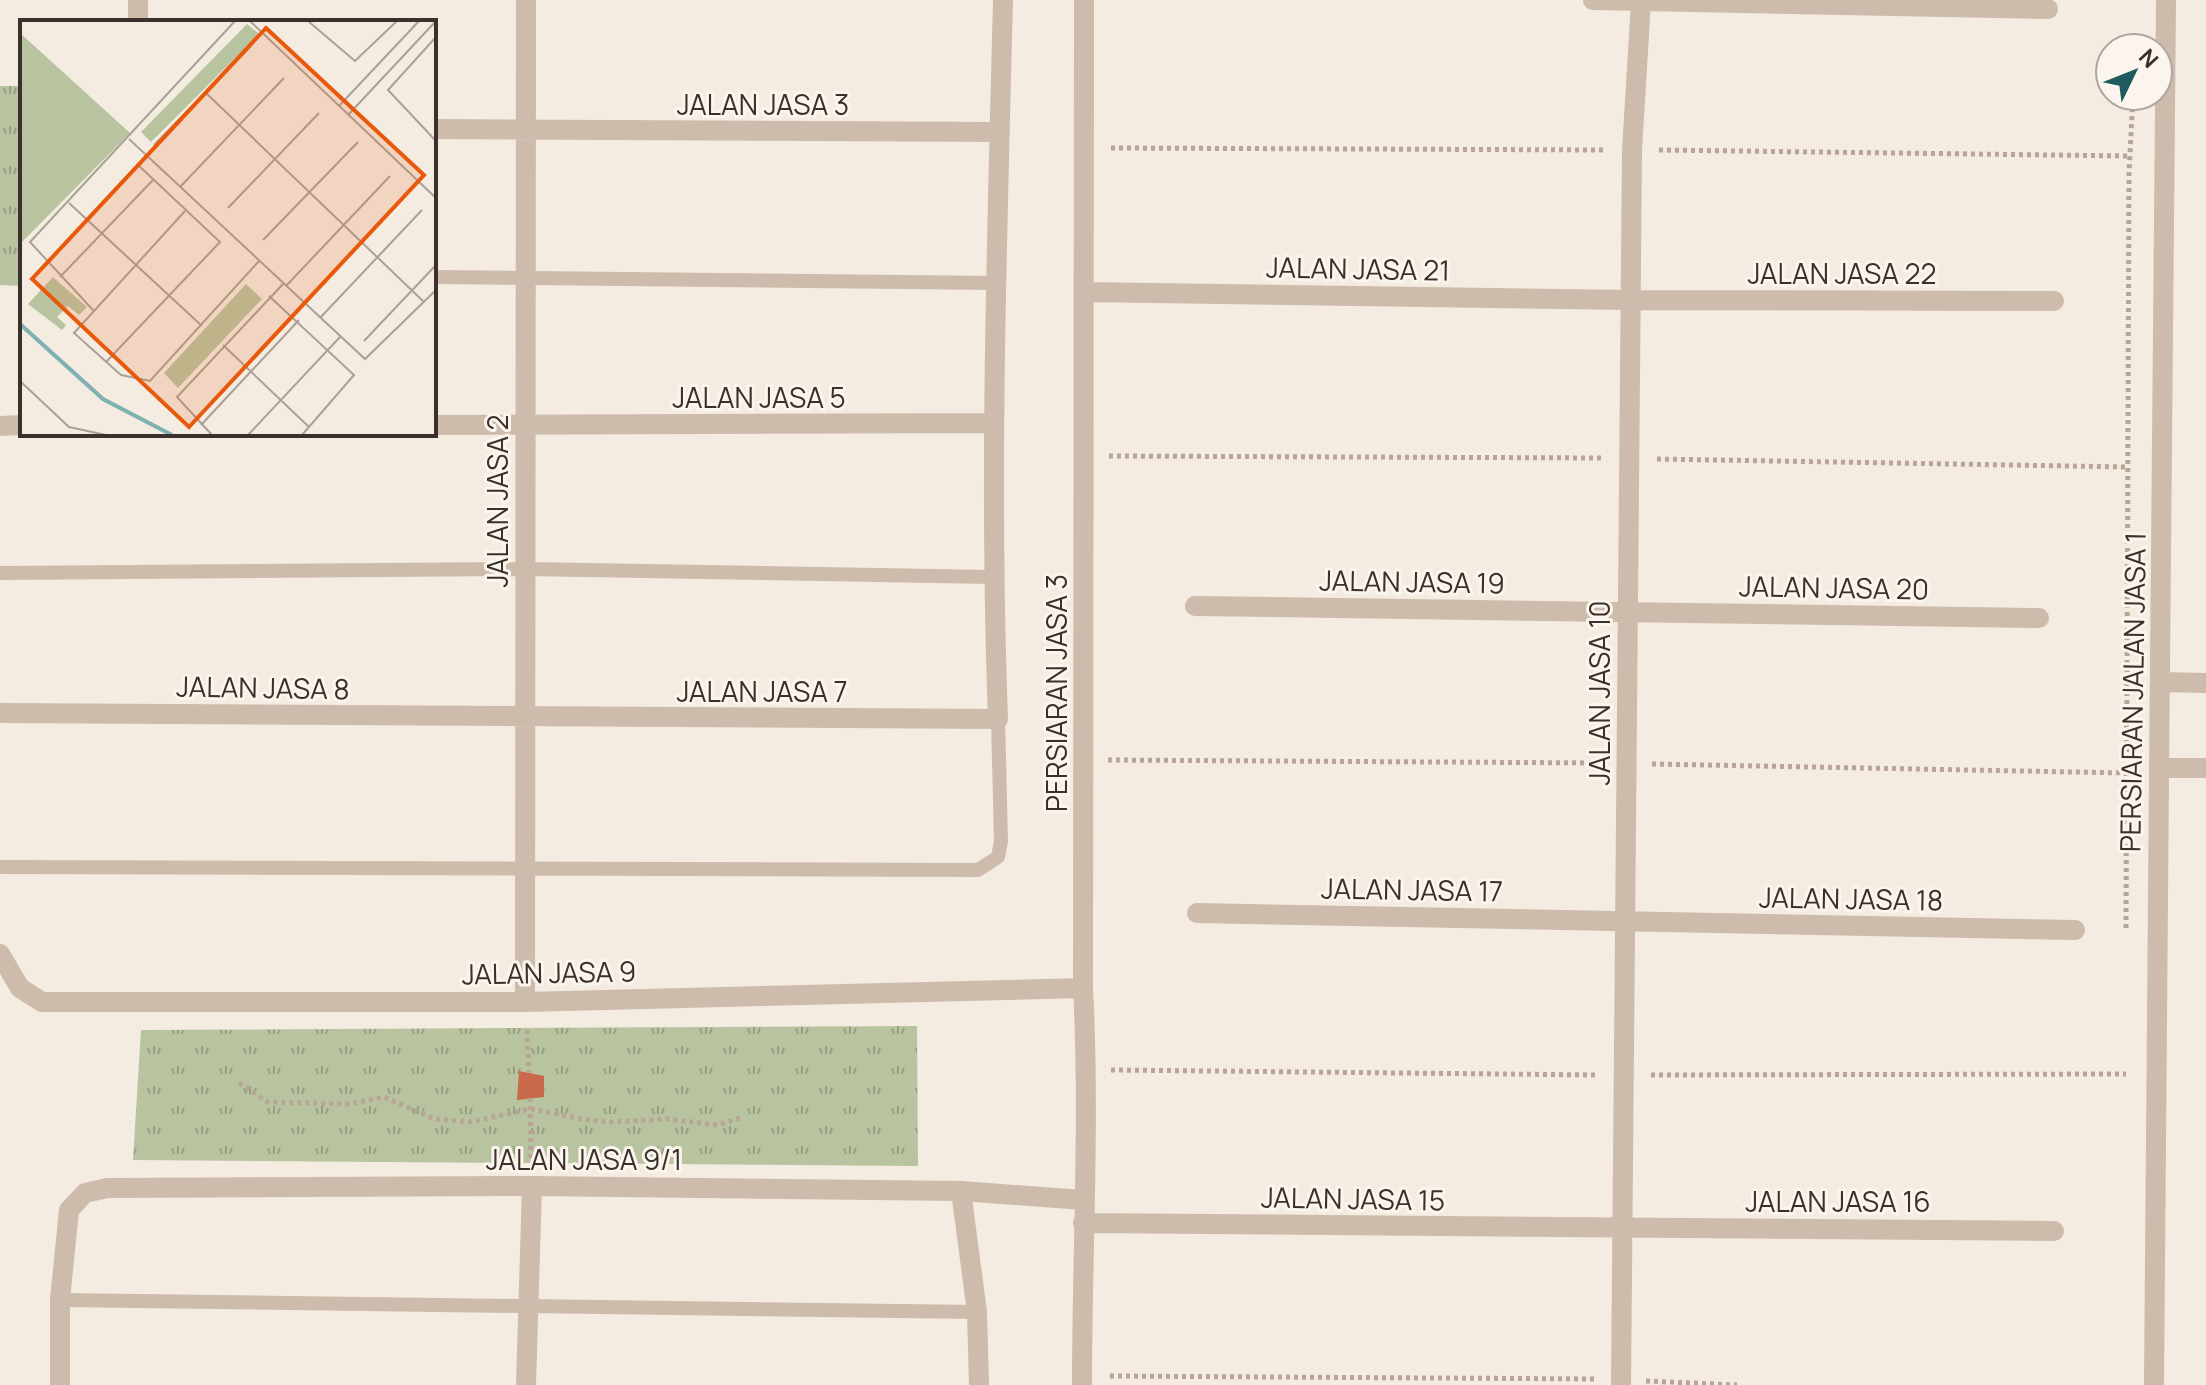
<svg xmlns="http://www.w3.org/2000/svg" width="2206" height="1385" font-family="Manrope,sans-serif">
	<defs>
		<pattern id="park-tufts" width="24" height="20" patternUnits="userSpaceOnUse" patternTransform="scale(2)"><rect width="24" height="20" fill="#b8c4a0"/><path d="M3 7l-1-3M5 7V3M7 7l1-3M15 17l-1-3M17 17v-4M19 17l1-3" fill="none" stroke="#97a083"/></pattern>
	</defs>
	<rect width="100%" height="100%" fill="#f4ebe1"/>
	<path fill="url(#park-tufts)" d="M 0,86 L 22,86 L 22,286 L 0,285 Z
		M 917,1026 L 918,1166 L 133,1160 L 141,1030 Z"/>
	<path fill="#c8694b" d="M 519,1071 L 544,1076 L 544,1097 L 517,1100 Z"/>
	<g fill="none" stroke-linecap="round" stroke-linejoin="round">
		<path stroke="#b9a596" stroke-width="5" stroke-dasharray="4 4" stroke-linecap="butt" d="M 1111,148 L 1605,150
			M 1659,150 L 2130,156
			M 1109,456 L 1603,458
			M 1657,459 L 2128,467
			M 1108,760 L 1602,763
			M 1652,764 L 2127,773
			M 2126,928 L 2129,173 L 2133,96
			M 527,1030 L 529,1073
			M 1111,1070 L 1597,1075
			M 1651,1075 L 2126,1074
			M 239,1083 L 268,1102 L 349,1104 L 384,1097 L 435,1119 L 469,1122 L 531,1109 L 588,1120 L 612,1122 L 667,1119 L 718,1125 L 743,1117
			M 530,1098 L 531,1161
			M 1110,1376 L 1596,1379
			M 1646,1381 L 1737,1385"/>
		<path stroke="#cdbbac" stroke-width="14" d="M 434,277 L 996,283
			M 0,573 L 525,569 L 992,577
			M 0,867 L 978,870 L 998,857 L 1001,841 L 998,719
			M 60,1300 L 977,1312"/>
		<path stroke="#cdbbac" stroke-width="20" d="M 1593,0 L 2048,9
			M 138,22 L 138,0
			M 434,129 L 1000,132
			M 1084,292 L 1631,300 L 2054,301
			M 434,425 L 993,423
			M 0,426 L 22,425
			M 1195,606 L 2039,618
			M 0,713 L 998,719 C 989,479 997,240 1003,0
			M 1197,913 L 2075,930
			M 0,954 L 20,988 L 42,1002 L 525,1002 L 1083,988
			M 525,1002 L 526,0
			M 961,1191 L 977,1312 L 979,1385
			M 1083,1223 L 2054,1231
			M 60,1385 L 60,1300 L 69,1210 L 85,1193 L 107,1188 L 532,1186 L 961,1191 L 1083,1200
			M 526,1385 L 532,1186
			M 1082,1385 C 1082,1253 1090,1120 1083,988 L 1084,0
			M 1621,1385 L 1632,150 L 1641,2
			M 2154,1385 L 2159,776"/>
		<path stroke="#cdbbac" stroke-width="20" d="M 2160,682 L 2206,683
			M 2159,768 L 2206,768
			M 2159,776 L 2166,0"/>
	</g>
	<g text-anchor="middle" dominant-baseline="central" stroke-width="6" stroke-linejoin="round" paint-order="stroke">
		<g font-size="28" fill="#3b302b" stroke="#fbf5ee">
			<text x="763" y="104">JALAN JASA 3</text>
			<text transform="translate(1358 268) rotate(1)">JALAN JASA 21</text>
			<text x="1842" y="273">JALAN JASA 22</text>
			<text x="759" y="397">JALAN JASA 5</text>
			<text transform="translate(497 501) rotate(-90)">JALAN JASA 2</text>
			<text transform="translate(1412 581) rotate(1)">JALAN JASA 19</text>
			<text transform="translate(1834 587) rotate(1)">JALAN JASA 20</text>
			<text transform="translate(263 687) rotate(1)">JALAN JASA 8</text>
			<text x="762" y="691">JALAN JASA 7</text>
			<text transform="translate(2132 692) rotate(-89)">PERSIARAN JALAN JASA 1</text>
			<text transform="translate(1056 693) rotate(-90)">PERSIARAN JASA 3</text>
			<text transform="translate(1599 693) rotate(-90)">JALAN JASA 10</text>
			<text transform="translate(1412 889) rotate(1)">JALAN JASA 17</text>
			<text transform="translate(1851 898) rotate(1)">JALAN JASA 18</text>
			<text transform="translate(549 972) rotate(-1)">JALAN JASA 9</text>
			<text x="584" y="1159">JALAN JASA 9/1</text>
			<text transform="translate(1353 1198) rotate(1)">JALAN JASA 15</text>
			<text x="1838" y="1201">JALAN JASA 16</text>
		</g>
	</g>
	<g transform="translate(20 20)">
		<rect width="416" height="416" fill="#f4ebe1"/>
		<path d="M 227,4 L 239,14 L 131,122 L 121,112 ZM 33,257 L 67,287 L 59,295 L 48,286 L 37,297 L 46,305 L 42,310 L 8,284 ZM 226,264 L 242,279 L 158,368 L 144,353 Z" fill="#b8c4a0"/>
		<path d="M 0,13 L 110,113 L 0,224 Z" fill="#b8c4a0"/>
		<path fill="none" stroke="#7fb0b2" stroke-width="4" d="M 0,304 L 83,379 L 152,415"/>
		<path fill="none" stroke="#aaa098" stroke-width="2" d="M 230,1 L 416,178M 288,1 L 335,41 L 377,1M 416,17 L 368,70 L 416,121M 186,73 L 404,282M 319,86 L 399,1M 328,95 L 416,1M 109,119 L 345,339 L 416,270M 134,125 L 230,27M 160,167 L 264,58M 49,183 L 182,306M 208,188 L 299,93M 165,191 L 54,313 L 101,355 L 130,361 L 239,241M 243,220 L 338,122M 40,257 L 133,160M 266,266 L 370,156M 249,276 L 334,355 L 282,415M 73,290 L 10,222 L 215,1M 300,298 L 402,190M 344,321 L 416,245M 203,325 L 289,407M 86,342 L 200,222 L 117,144M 0,361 L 49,407 L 86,415M 181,405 L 279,300M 192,415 L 157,377 L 263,264M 228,415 L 320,317"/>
		<path fill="#e8590c" fill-opacity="0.15" stroke="#e8590c" stroke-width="4" d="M 246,8 L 404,155 L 169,407 L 12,259 Z"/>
		<rect width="416" height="416" fill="none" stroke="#3b302b" stroke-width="4"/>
	</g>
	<g transform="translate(2134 72) rotate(47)"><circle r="38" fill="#fbf5ee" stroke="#aea6a0" stroke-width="2"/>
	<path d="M0-6L14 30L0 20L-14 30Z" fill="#1f5a5e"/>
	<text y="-12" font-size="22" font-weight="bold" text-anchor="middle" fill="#3b302b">N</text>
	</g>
</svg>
